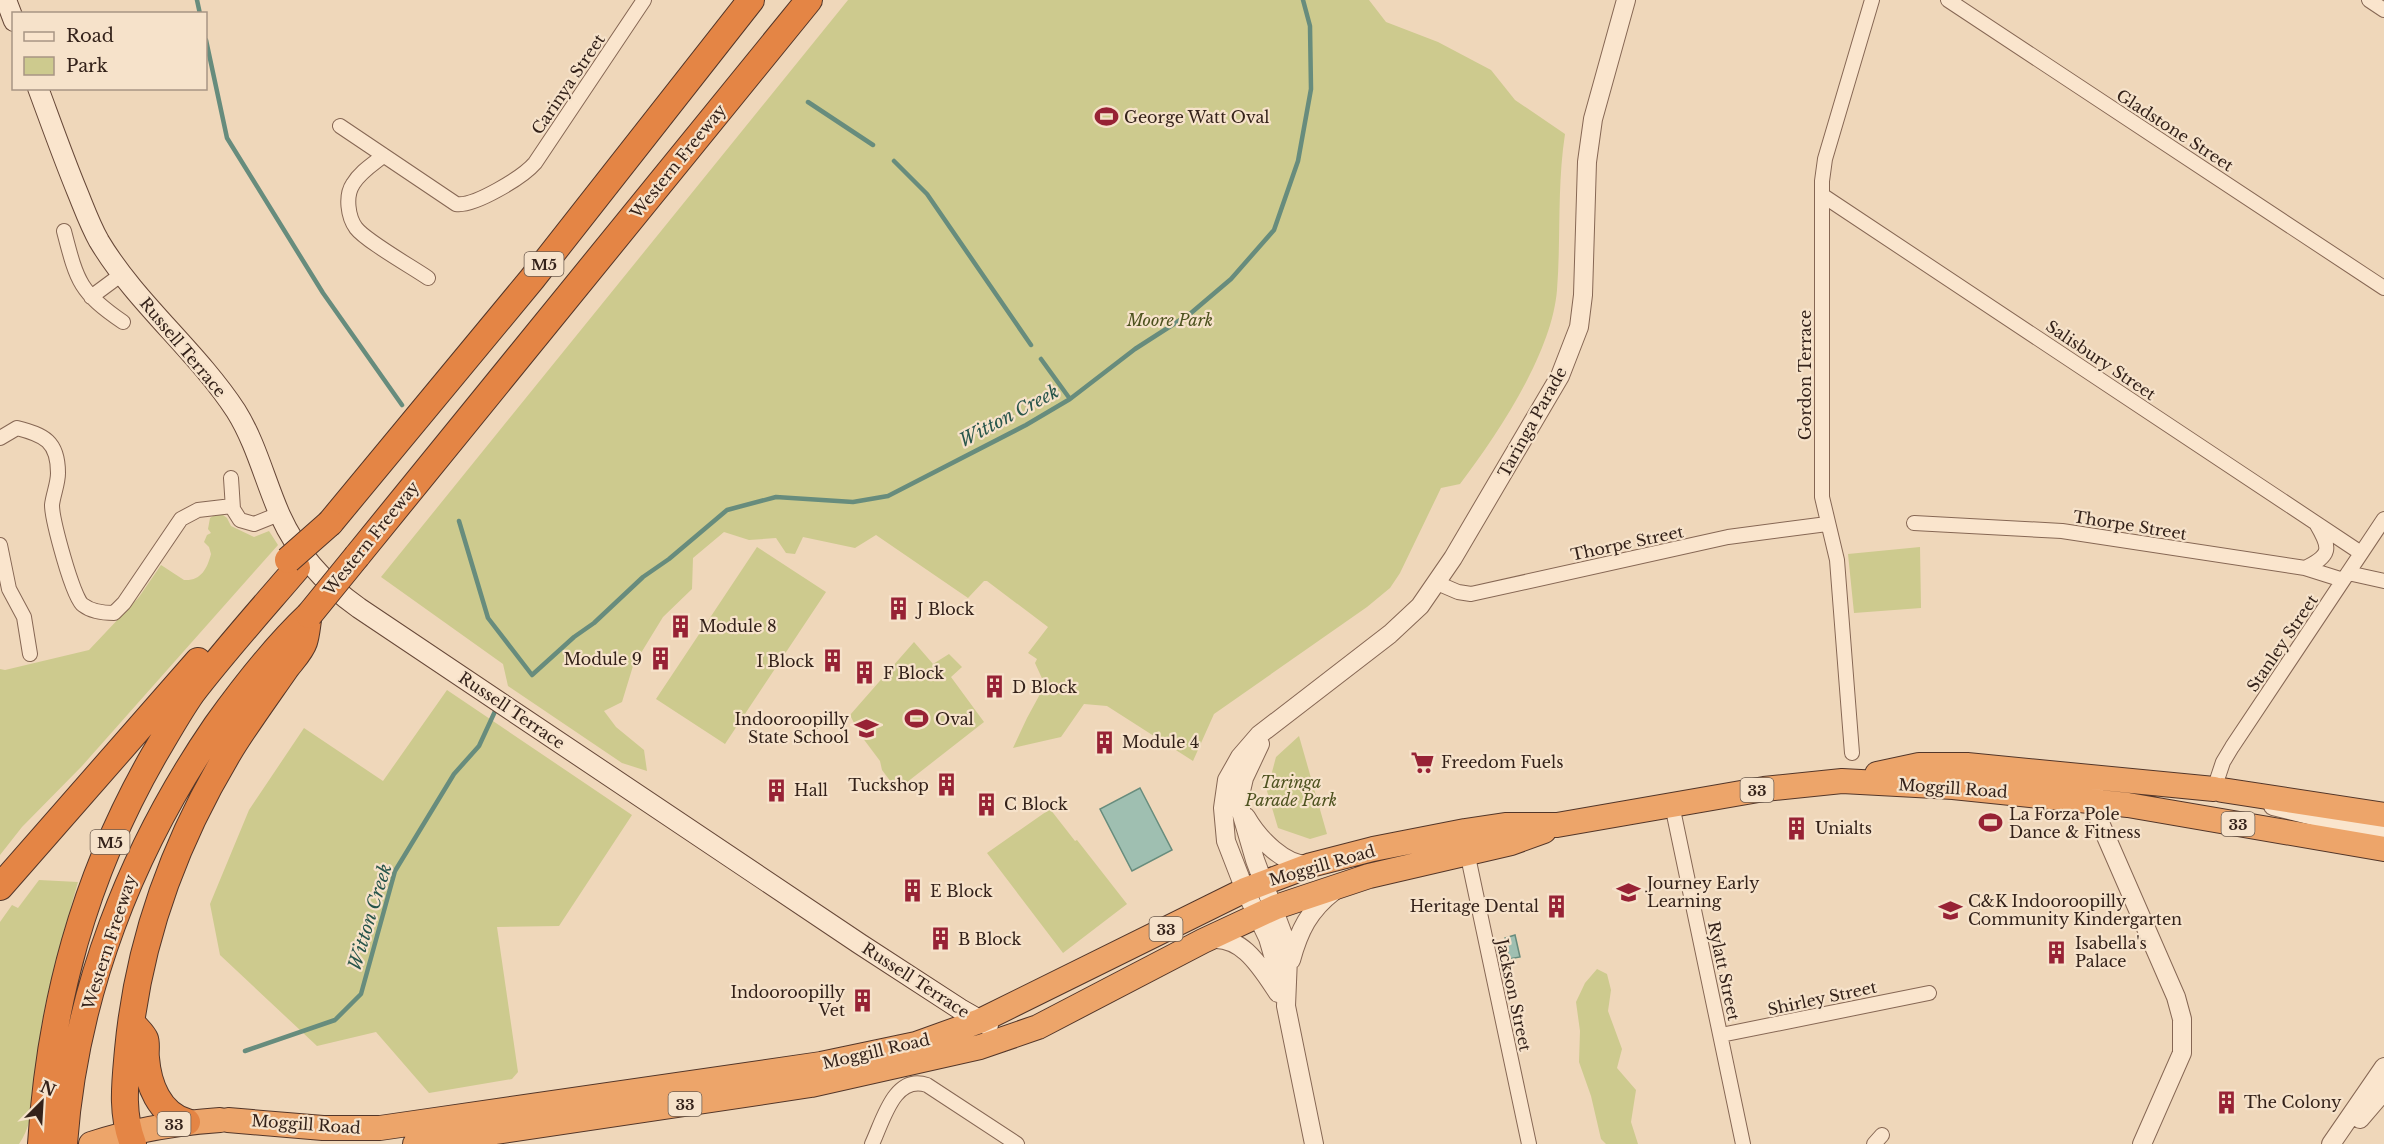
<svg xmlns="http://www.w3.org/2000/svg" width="2384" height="1144" font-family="'Libre Baskerville',serif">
	<rect width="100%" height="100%" fill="#efd7ba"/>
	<path fill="#cdca8e" d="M 848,0 L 1369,0 L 1386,22 L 1438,42 L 1491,70 L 1515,100 L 1565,134 C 1557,186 1561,238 1557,290 C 1552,353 1498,434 1460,484 L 1441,488 L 1400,573 L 1390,588 L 1367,607 L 1214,714 L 1193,761 L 1107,706 L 1084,704 L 1061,737 L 1013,748 L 1027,718 L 1045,685 L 1035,663 L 1037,659 L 1028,653 L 1048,627 L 987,581 L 984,581 L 968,598 L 876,535 L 855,548 L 803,537 L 795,554 L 786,553 L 776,538 L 749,540 L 724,532 L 693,558 L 692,589 L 663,617 L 633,666 L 622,702 L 604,711 L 616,727 L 644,750 L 647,771 L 622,763 L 508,686 L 503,664 L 381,577 Z
		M 219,512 L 227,518 L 231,526 L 254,537 L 269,531 L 278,545 L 82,766 L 22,827 L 0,855 L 0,669 L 5,670 L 89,650 L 139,597 L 161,565 L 184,580 C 201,581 207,569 211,554 L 209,547 L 204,542 L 207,535 L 211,533 L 208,529 L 210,518 Z
		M 757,547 L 826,592 L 725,744 L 656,699 Z
		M 1920,547 L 1921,608 L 1854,613 L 1848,554 Z
		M 914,642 L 933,664 L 949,654 L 962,667 L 951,677 L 984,722 L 897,790 L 882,770 L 880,761 L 859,733 L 850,715 Z
		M 447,690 L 632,815 L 559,926 L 497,927 L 518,1072 L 512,1079 L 429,1093 L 376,1032 L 317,1046 L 220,955 L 210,904 L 249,810 L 304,728 L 383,781 Z
		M 1299,736 L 1327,834 L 1310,839 L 1278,828 L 1267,791 L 1276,757 Z
		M 1050,809 L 1075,841 L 1077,840 L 1127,904 L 1063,953 L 987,853 Z
		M 39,880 L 78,882 C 65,928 51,974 42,1022 C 36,1056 39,1117 19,1144 L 0,1144 L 0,922 L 12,905 L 18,908 Z
		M 1597,969 L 1607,974 L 1611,990 L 1608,1011 L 1622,1049 L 1617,1068 L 1636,1090 L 1631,1122 L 1638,1144 L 1606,1144 L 1601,1139 L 1591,1096 L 1579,1062 L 1580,1031 L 1576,1002 L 1585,983 Z"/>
	<path fill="#9fbfb1" stroke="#678c7d" stroke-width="1.5" d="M 1140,788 L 1172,850 L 1132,871 L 1100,809 Z
		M 1515,935 L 1520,957 L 1509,959 L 1505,938 Z"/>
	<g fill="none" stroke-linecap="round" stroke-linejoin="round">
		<path stroke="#678c7d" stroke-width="4.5" d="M 197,0 L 200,14
			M 206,40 L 227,138 L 323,293 L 402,405
			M 808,102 L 873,145
			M 894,161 L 927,194 L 1031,345
			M 1041,359 L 1070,399
			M 459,521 L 488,618 L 532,675 L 574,637 L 594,623 L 643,577 L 669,559 L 727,510 L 776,497 L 853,502 L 888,496 L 1026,425 L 1070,399 L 1135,349 L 1191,313 L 1231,279 L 1274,230 L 1298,161 L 1311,89 L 1310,26 L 1303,0
			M 245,1051 L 335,1020 L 361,994 L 395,871 L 454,774 L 479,746 L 497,707"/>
		<defs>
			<path id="minor" d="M 1948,0 L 2384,288
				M 2369,0 L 2384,10
				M 340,126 L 456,204 C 474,207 523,177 535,163 L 644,0
				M 383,156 C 373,164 360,172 353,184 C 345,196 348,217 356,228 C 366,241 412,267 428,278
				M 1822,195 L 2361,553
				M 64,231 C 77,281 79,292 123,322
				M 91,297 L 122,274
				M 0,438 L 17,428 C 44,435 58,441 58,473 C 58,484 53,495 52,505 C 52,519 73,599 83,605 C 92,612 103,613 114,613 L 124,603 L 181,519 L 198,510 L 232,506
				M 231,478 L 233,509 L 240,520 L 254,524 L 279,514
				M 1914,523 L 2062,531 L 2305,568 L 2343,580
				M 0,545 L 9,589 L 24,617 L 30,654
				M 2305,568 C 2331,555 2331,549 2317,525
				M 2348,573 L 2384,581
				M 1437,583 L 1458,592 L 1471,594 L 1728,537 L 1827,524
				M 1852,753 L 1837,560 L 1822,497 L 1822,181 L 1825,159 L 1872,0
				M 2214,789 L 2223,762 L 2232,747 L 2384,519
				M 1672,805 L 1743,1144
				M 1467,852 L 1529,1144
				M 1721,1035 L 1929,993
				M 872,1144 C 883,1121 894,1074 927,1085 L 1017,1144
				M 1874,1144 L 1882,1135"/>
			<path id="tertiary" d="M 1260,744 L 1244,778 L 1241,791 L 1241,812 L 1255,860 L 1285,940 L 1288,958 L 1286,1006 L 1314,1144
				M 2094,790 L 2092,801 L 2101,825 L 2176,997 L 2182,1019 L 2182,1053 L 2142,1144
				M 2273,806 L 2384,834
				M 1246,817 C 1258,838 1285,867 1311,865
				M 1207,940 C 1241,932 1262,969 1278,993
				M 1291,960 C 1299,931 1309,910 1334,891
				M 1285,996 L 1268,938 L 1245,890 L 1226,841 L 1223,808 L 1227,780 L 1240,757 L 1259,735 L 1390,634 L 1420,606 L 1453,558 L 1560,376 L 1579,327 L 1583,295 L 1587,162 L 1593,119 L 1626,0
				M 2360,1119 L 2384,1091
				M 2331,1144 L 2384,1067"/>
			<path id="secondary" d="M 6,0 L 14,21
				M 38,88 C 51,123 63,157 77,191 C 84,208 90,225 99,241 C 136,303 196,350 236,411 C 256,443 265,481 280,515 C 297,553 325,584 359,608 L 860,944 L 960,1009 L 988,1025"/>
			<path id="trunk" d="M 1877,774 L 1919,765 L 1967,765 L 2214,789
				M 2222,790 L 2384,815
				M 228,1120 L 323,1128 L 380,1128 L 821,1064 L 916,1044 L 980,1021 L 1245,890 L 1311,865 L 1373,849 L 1465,831 L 1505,825 L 1557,825 L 1764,789 L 1842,781 L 1953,787 L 2128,805 L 2384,849
				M 91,1144 C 134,1130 175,1123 220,1120
				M 415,1144 L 811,1085 L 980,1047 L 1038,1027 L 1203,941 L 1276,907 L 1369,876 L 1511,843 L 1544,831"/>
			<path id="motorway" d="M 330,523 L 532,279 L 751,0
				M 357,556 L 809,0
				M 0,887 L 198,661
				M 133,1024 C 136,1028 143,1034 145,1039 C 147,1044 145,1052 146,1058 C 148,1084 159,1114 187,1122
				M 41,1144 C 50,1004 84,877 154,755 C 166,735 178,713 192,693 C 225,650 262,609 297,568
				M 64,1144 C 75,993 131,850 216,726 C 244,687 274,648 309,615
				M 133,1144 C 121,1113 125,1083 128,1050 C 138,941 175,840 232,747 C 249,720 268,694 286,668 C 292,660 301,651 304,642 C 307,633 307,623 309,615"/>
		</defs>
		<use href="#minor" stroke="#866754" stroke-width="16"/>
		<use href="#tertiary" stroke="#866754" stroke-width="20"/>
		<use href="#secondary" stroke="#674838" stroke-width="22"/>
		<use href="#trunk" stroke="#533629" stroke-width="26"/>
		<use href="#motorway" stroke="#533629" stroke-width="28"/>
		<use href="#minor" stroke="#fae5cd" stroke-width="14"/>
		<use href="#tertiary" stroke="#fae5cd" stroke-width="18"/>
		<use href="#secondary" stroke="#fae5cd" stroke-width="20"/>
		<use href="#trunk" stroke="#eda56a" stroke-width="24"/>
		<use href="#motorway" stroke="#e48545" stroke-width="26"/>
		<defs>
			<path id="motorway-bridge" d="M 288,560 L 330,523
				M 309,615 L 357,556"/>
		</defs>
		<use href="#motorway-bridge" stroke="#533629" stroke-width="28" stroke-linecap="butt"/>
		<use href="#motorway-bridge" stroke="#e48545" stroke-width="26"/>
	</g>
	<defs>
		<symbol id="stadium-bare" viewBox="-9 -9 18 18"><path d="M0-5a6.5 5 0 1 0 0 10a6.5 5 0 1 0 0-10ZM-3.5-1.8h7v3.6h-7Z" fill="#972235" stroke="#f6e2ca" stroke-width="2.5" paint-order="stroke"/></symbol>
		<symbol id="building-bare" viewBox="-9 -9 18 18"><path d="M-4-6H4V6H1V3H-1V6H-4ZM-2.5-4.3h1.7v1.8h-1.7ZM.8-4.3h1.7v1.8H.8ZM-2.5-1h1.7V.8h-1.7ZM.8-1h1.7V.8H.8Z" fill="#972235" stroke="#f6e2ca" stroke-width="2.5" paint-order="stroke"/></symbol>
		<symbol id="school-bare" viewBox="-9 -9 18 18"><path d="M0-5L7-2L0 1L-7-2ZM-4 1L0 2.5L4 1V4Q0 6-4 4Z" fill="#972235" stroke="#f6e2ca" stroke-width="2.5" paint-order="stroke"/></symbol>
		<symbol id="supermarket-bare" viewBox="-9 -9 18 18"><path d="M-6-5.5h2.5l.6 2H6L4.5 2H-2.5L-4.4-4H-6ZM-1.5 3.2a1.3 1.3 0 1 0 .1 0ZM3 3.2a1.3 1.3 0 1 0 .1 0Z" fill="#972235" stroke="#f6e2ca" stroke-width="2.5" paint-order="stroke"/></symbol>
	</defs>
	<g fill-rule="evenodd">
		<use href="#stadium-bare" x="1090" y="100" width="33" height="33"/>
		<use href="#building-bare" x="882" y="592" width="33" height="33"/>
		<use href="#building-bare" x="664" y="610" width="33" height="33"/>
		<use href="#building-bare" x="644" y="642" width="33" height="33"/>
		<use href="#building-bare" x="816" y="644" width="33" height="33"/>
		<use href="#building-bare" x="848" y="656" width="33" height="33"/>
		<use href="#building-bare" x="978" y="670" width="33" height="33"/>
		<use href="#stadium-bare" x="900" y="702" width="33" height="33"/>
		<use href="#school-bare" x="850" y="712" width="33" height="33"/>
		<use href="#building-bare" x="1088" y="726" width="33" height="33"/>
		<use href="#supermarket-bare" x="1406" y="746" width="33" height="33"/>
		<use href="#building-bare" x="930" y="768" width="33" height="33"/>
		<use href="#building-bare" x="760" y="774" width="33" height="33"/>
		<use href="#building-bare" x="970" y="788" width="33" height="33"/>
		<use href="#stadium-bare" x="1974" y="806" width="33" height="33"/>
		<use href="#building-bare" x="1780" y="812" width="33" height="33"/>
		<use href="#building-bare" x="896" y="874" width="33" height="33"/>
		<use href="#school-bare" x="1612" y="876" width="33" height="33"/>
		<use href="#building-bare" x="1540" y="890" width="33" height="33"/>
		<use href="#school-bare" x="1934" y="894" width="33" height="33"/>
		<use href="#building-bare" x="924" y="922" width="33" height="33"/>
		<use href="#building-bare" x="2040" y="936" width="33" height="33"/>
		<use href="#building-bare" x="846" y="984" width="33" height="33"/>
		<use href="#building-bare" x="2210" y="1086" width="33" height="33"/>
	</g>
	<g text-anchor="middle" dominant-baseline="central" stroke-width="4.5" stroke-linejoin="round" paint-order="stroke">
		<g fill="#f6e2ca" stroke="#6e5c4f" stroke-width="1.5">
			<rect x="524.5" y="252" width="39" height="24" rx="4.5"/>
			<rect x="1740.5" y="778" width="33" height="24" rx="4.5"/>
			<rect x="2221.5" y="812" width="33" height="24" rx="4.5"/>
			<rect x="90.5" y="830" width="39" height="24" rx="4.5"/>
			<rect x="1149.5" y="917" width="33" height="24" rx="4.5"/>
			<rect x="668.5" y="1092" width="33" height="24" rx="4.5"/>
			<rect x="157.5" y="1112" width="33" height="24" rx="4.5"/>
		</g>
		<g font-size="15" font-weight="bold" fill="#34221a">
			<text x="544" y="264">M5</text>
			<text x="1757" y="790">33</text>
			<text x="2238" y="824">33</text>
			<text x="110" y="842">M5</text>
			<text x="1166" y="929">33</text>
			<text x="685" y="1104">33</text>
			<text x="174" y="1124">33</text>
		</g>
		<g font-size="16" fill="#34221a" stroke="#f6e2ca">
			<text transform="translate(568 84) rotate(-56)">Carinya Street</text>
			<text transform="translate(2175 130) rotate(33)">Gladstone Street</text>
			<text transform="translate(678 161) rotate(-51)">Western Freeway</text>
			<text transform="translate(183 347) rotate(50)">Russell Terrace</text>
			<text transform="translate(2101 360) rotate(34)">Salisbury Street</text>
			<text transform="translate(1805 375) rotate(-90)">Gordon Terrace</text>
			<text transform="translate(1532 422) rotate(-61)">Taringa Parade</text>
			<text transform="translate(2130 525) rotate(9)">Thorpe Street</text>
			<text transform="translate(371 538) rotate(-51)">Western Freeway</text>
			<text transform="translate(1627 543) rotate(-12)">Thorpe Street</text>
			<text transform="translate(2282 643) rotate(-56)">Stanley Street</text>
			<text transform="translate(512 710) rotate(34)">Russell Terrace</text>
			<text transform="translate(1953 788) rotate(4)">Moggill Road</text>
			<text transform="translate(1322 865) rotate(-16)">Moggill Road</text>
			<text transform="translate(109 942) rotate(-72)">Western Freeway</text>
			<text transform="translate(1724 971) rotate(78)">Rylatt Street</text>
			<text transform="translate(916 980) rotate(33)">Russell Terrace</text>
			<text transform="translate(1514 995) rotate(78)">Jackson Street</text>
			<text transform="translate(1822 998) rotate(-12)">Shirley Street</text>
			<text transform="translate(876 1051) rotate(-13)">Moggill Road</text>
			<text transform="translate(306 1124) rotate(4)">Moggill Road</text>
		</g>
		<g font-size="16" fill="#34221a" stroke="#f6e2ca" text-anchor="start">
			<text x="1124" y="117">George Watt Oval</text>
			<text x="917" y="609">J Block</text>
			<text x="699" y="626">Module 8</text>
			<text x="642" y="659" text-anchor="end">Module 9</text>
			<text x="814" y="661" text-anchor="end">I Block</text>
			<text x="883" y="673">F Block</text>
			<text x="1012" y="687">D Block</text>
			<text x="849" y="719" text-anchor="end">Indooroopilly<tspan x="849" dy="18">State School</tspan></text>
			<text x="935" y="719">Oval</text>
			<text x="1122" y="742">Module 4</text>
			<text x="1441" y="762">Freedom Fuels</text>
			<text x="929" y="785" text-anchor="end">Tuckshop</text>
			<text x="794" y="790">Hall</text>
			<text x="1004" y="804">C Block</text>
			<text x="2009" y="814">La Forza Pole<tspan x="2009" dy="18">Dance &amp; Fitness</tspan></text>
			<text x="1815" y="828">Unialts</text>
			<text x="1647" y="883">Journey Early<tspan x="1647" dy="18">Learning</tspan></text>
			<text x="930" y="891">E Block</text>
			<text x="1968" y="901">C&amp;K Indooroopilly<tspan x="1968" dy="18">Community Kindergarten</tspan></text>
			<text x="1539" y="906" text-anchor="end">Heritage Dental</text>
			<text x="958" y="939">B Block</text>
			<text x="2075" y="943">Isabella's<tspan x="2075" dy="18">Palace</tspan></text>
			<text x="845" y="992" text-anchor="end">Indooroopilly<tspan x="845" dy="18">Vet</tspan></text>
			<text x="2244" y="1102">The Colony</text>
		</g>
		<g font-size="16" font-style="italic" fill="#4d521f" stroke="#f6e2ca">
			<text x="1170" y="320">Moore Park</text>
			<text x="1291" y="782">Taringa<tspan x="1291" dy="18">Parade Park</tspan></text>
		</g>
		<g font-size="18" font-style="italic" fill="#28554b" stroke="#f6e2ca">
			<text transform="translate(1009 416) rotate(-28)">Witton Creek</text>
			<text transform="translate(370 917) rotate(-73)">Witton Creek</text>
		</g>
	</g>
	<rect x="12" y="12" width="195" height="78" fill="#f6e2ca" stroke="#a89584" stroke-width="1.5"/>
	<rect x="24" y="32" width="30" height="9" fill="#fae5cd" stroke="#a89584" stroke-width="1.5"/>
	<text x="66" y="42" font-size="18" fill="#34221a">Road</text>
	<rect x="24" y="57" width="30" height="18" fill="#cdca8e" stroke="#a89584" stroke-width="1.5"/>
	<text x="66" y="72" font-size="18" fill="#34221a">Park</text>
	<g transform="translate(42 1102) rotate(24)" stroke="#f6e2ca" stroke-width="4.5" paint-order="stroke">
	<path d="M0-4.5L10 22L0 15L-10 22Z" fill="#34221a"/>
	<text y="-9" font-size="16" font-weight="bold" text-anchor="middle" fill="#34221a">N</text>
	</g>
</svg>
